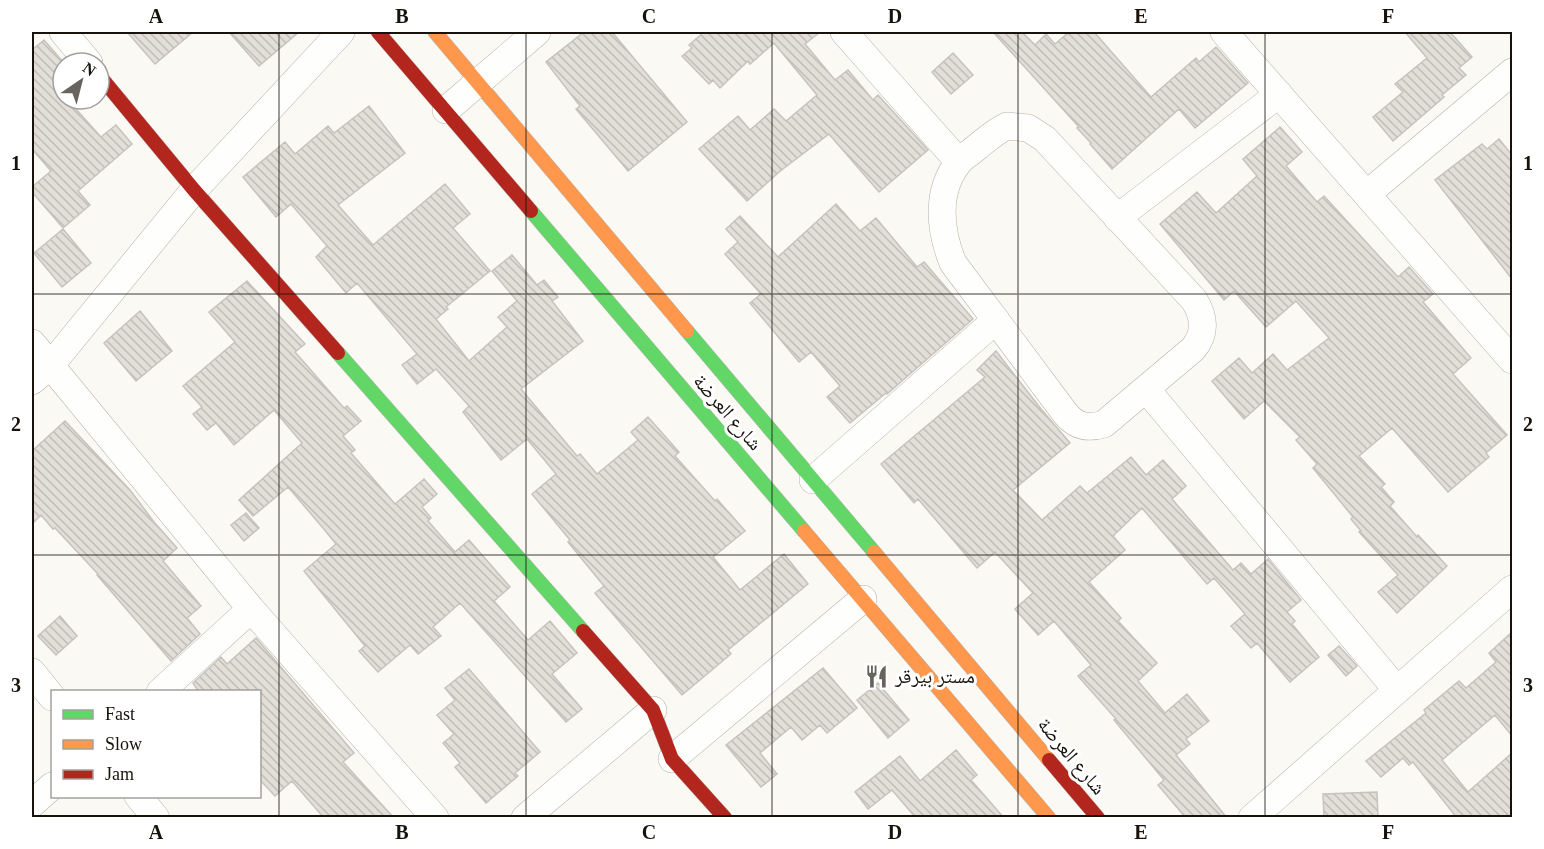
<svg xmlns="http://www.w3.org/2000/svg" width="1544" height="849" font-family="'Times New Roman','Noto Naskh Arabic',serif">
	<defs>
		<pattern id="building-back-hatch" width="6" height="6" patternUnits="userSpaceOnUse" patternTransform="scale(1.5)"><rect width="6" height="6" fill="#e2dfd8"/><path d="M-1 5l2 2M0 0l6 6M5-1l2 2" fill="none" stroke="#c1beb8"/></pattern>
	</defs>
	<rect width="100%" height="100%" fill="#fbf9f4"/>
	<path fill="url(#building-back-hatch)" stroke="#c6c3bd" stroke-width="1.5" d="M 127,32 L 193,32 L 155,64 Z
		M 229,32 L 299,32 L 259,66 Z
		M 584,32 L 612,32 L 687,122 L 628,171 L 576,109 L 580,106 L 546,62 Z
		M 704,32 L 820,32 L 805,44 L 835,80 L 848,70 L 873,100 L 878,95 L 928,150 L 879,192 L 829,134 L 779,172 L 747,201 L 699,149 L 738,116 L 750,130 L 774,109 L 786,121 L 817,95 L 774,43 L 750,64 L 748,61 L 720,88 L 713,80 L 709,84 L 682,56 L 692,48 L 689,45 Z
		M 993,32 L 1022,32 L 1035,45 L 1046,34 L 1055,44 L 1069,32 L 1094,32 L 1151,97 L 1196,58 L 1199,62 L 1216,47 L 1248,83 L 1195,128 L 1179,109 L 1112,169 L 1090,144 L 1091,143 L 1077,128 L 1079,127 Z
		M 1405,32 L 1450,32 L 1472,57 L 1459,68 L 1466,75 L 1442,95 L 1444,97 L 1393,141 L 1373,117 L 1403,92 L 1395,84 L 1427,58 Z
		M 44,40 L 63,62 L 63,99 L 67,99 L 101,137 L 116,125 L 132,144 L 78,191 L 90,205 L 63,228 L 32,192 L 32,187 L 51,171 L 32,149 L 32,50 Z
		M 953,53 L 973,75 L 951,94 L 932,72 Z
		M 369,106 L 405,153 L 338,205 L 373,245 L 445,184 L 470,214 L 453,228 L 490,271 L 446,307 L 448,309 L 436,319 L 469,361 L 507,327 L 498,317 L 517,301 L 492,271 L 512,255 L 537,285 L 544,280 L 558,297 L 552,301 L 583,341 L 521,389 L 577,456 L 580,454 L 597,474 L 638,440 L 631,432 L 648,417 L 679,452 L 675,456 L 715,501 L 717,499 L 745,531 L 713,557 L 740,590 L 784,554 L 808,584 L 728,650 L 731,654 L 682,695 L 595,593 L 604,586 L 568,542 L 570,540 L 532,494 L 556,474 L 527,439 L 501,460 L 463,412 L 469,406 L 436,369 L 417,384 L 402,365 L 417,354 L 357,283 L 346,293 L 316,257 L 327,246 L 291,204 L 276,217 L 243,177 L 285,142 L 295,154 L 328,126 L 334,133 Z
		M 1280,127 L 1302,152 L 1286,166 L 1317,202 L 1324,196 L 1398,277 L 1409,267 L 1433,294 L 1423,302 L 1471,358 L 1453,374 L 1507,435 L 1486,453 L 1489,457 L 1448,492 L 1392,428 L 1359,456 L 1385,484 L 1381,487 L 1394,502 L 1390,506 L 1417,537 L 1418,535 L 1447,566 L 1397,613 L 1378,592 L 1398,575 L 1359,532 L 1361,531 L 1351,519 L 1353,517 L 1313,468 L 1317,464 L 1296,440 L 1300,437 L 1264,401 L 1244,419 L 1212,381 L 1239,358 L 1252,373 L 1273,354 L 1287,370 L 1329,338 L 1296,301 L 1266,327 L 1234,291 L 1224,300 L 1160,224 L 1197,192 L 1216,213 L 1257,176 L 1243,159 Z
		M 1499,139 L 1512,155 L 1512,279 L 1435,180 L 1482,144 L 1487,149 Z
		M 836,204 L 860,231 L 876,218 L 917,267 L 924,262 L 973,319 L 887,394 L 886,393 L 850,423 L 827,397 L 840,386 L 811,352 L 799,362 L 750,303 L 761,294 L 725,254 L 738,242 L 726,229 L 740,216 L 778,257 Z
		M 63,229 L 91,263 L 62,287 L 34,253 Z
		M 247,281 L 305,344 L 295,352 L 344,408 L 347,406 L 361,421 L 343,436 L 355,450 L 351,453 L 395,504 L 424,479 L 437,494 L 422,507 L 431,518 L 428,521 L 455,552 L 469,540 L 510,587 L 494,601 L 528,640 L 550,621 L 577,653 L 552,674 L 582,709 L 566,722 L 460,603 L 433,627 L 441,636 L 418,654 L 410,645 L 378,672 L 359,651 L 365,646 L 304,571 L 336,544 L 323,528 L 288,487 L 253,516 L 239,500 L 302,443 L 274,410 L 234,445 L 216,423 L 207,430 L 193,414 L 202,407 L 183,386 L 235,342 L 209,312 Z
		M 140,311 L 172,351 L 136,381 L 104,343 Z
		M 996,351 L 1041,409 L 1070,443 L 1013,490 L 1042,520 L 1080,486 L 1087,493 L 1131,457 L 1146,475 L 1163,460 L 1186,486 L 1172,499 L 1233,570 L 1241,563 L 1251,574 L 1268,559 L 1301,600 L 1287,612 L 1295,621 L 1292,624 L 1319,657 L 1290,682 L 1257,643 L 1251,648 L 1231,626 L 1245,614 L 1214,578 L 1207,584 L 1142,508 L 1113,536 L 1125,550 L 1089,582 L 1121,618 L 1118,621 L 1157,663 L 1138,681 L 1165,713 L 1187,694 L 1209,721 L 1186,739 L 1190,744 L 1176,755 L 1227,818 L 1186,818 L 1158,785 L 1164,780 L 1114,720 L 1116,719 L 1078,676 L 1091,665 L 1054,621 L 1038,635 L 1015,609 L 1033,593 L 995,552 L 977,568 L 918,499 L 914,503 L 881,464 L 985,377 L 977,370 Z
		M 65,421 L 130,490 L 154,522 L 177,548 L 163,561 L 201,606 L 187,618 L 200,634 L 171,661 L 97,575 L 98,574 L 55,528 L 53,529 L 41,515 L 32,524 L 32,451 Z
		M 246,513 L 259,528 L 244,541 L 231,525 Z
		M 60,616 L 77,636 L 56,655 L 38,636 Z
		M 1512,632 L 1512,736 L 1495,715 L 1442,760 L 1468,792 L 1512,753 L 1512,818 L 1457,818 L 1413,762 L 1409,765 L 1403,758 L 1381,777 L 1366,761 L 1426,713 L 1424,710 L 1459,681 L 1466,688 L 1496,662 L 1489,653 Z
		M 256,638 L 354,753 L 343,762 L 394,818 L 324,818 L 292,781 L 275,796 L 260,780 L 260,692 L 199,692 L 193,683 L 221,657 L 227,664 Z
		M 1339,646 L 1357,666 L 1346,676 L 1328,655 Z
		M 823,668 L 857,708 L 827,733 L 820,725 L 802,740 L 791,727 L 760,753 L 777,774 L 761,787 L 726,745 Z
		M 469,669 L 540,752 L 515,773 L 518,776 L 486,803 L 455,767 L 460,763 L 443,743 L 454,734 L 437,715 L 455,700 L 445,688 Z
		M 878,683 L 909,720 L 888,738 L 857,700 Z
		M 956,750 L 977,775 L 971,780 L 1004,818 L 916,818 L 892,790 L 868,809 L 855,792 L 900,756 L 920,781 Z
		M 1377,792 L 1378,818 L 1324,818 L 1323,794 Z"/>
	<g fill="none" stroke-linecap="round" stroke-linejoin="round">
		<defs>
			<path id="street" d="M 63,32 L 89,63
				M 844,32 L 959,162
				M 1224,32 L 1512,360
				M 446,110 L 537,32
				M 1007,126 L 1028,128 L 1045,139 L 1194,300 C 1205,317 1206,334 1193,349 L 1104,424 C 1088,429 1076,427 1065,413 L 953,263 C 940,231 935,191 959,162 C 964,156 972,152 977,147 C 987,139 996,131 1007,126 Z
				M 1367,194 L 1512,72
				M 1117,218 L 1279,94
				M 32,343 L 251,609 L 435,818
				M 32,381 L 50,366 L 194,190 L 341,32
				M 1146,389 L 1397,690
				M 813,480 L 996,320
				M 32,672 L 52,697
				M 160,692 L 251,609
				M 672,759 L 863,599
				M 138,796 L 156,818
				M 32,804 L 52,786
				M 525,818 L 653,710
				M 1252,818 L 1512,589"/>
			<path id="fast" d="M 531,211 L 804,531
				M 687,331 L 874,552
				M 338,353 L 583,631"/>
			<path id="slow" d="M 435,32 L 687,331
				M 804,531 L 1049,818
				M 874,552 L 1049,760"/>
			<path id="jam" d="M 378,32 L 531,211
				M 99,75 L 194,190 L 338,353
				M 583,631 L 653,710 L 672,759 L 725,818
				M 1049,760 L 1098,818"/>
		</defs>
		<use href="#street" stroke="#b5b2ac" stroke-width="28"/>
		<use href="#fast" stroke="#b5b2ac" stroke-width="15"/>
		<use href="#slow" stroke="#b5b2ac" stroke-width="15"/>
		<use href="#jam" stroke="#b5b2ac" stroke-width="15"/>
		<use href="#street" stroke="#fefefd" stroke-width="27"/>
		<use href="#fast" stroke="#63d668" stroke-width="14"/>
		<use href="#slow" stroke="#ff974d" stroke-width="14"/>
		<use href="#jam" stroke="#b3261e" stroke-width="14"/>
	</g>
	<path fill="none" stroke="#17130c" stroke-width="1.5" stroke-opacity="0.55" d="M 279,32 L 279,818M 526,32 L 526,818M 772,32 L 772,818M 1018,32 L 1018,818M 1265,32 L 1265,818M 32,294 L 1512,294M 32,555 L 1512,555"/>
	<defs>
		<symbol id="restaurant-bare" viewBox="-9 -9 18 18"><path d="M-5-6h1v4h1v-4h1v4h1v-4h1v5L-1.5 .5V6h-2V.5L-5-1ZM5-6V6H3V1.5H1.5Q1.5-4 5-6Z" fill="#67645d" stroke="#fff" stroke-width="2.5" paint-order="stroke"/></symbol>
	</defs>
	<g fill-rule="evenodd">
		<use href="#restaurant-bare" x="860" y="660" width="33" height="33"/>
	</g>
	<g text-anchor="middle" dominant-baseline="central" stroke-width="6" stroke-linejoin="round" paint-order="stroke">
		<g font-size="20" fill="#17130c" stroke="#fff">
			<text transform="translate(728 412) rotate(49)">شارع العرضة</text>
			<text transform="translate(1072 756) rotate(50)">شارع العرضة</text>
		</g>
		<g font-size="20" fill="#17130c" stroke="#fff" text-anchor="start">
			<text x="895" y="676">مستر بيرقر</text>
		</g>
	</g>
	<rect width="1544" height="849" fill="none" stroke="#ffffff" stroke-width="66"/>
	<rect x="51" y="690" width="210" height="108" fill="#ffffff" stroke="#a2a19e" stroke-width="1.5"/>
	<rect x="63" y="710" width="30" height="9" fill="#63d668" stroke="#a2a19e" stroke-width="1.5"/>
	<text x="105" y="720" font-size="18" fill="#17130c">Fast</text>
	<rect x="63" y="740" width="30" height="9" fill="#ff974d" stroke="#a2a19e" stroke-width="1.5"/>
	<text x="105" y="750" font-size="18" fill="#17130c">Slow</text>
	<rect x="63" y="770" width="30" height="9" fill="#b3261e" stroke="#a2a19e" stroke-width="1.5"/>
	<text x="105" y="780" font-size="18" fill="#17130c">Jam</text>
	<g transform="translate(81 81) rotate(35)"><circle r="28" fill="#ffffff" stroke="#a2a19e" stroke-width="1.5"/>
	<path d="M0-4.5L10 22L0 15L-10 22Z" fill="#67645d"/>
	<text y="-9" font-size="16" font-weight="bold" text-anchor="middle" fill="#17130c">N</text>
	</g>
	<rect x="33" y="33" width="1478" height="783" fill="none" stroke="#17130c" stroke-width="2"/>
	<g font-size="20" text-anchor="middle" font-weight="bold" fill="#17130c">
		<text x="156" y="23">A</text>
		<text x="402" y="23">B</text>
		<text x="649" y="23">C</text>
		<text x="895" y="23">D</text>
		<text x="1141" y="23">E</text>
		<text x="1388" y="23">F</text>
		<text x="16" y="170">1</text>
		<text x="1528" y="170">1</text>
		<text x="16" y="431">2</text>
		<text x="1528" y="431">2</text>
		<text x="16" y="692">3</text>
		<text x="1528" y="692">3</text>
		<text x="156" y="839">A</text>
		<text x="402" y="839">B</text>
		<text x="649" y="839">C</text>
		<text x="895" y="839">D</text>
		<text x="1141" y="839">E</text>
		<text x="1388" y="839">F</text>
	</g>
</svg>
